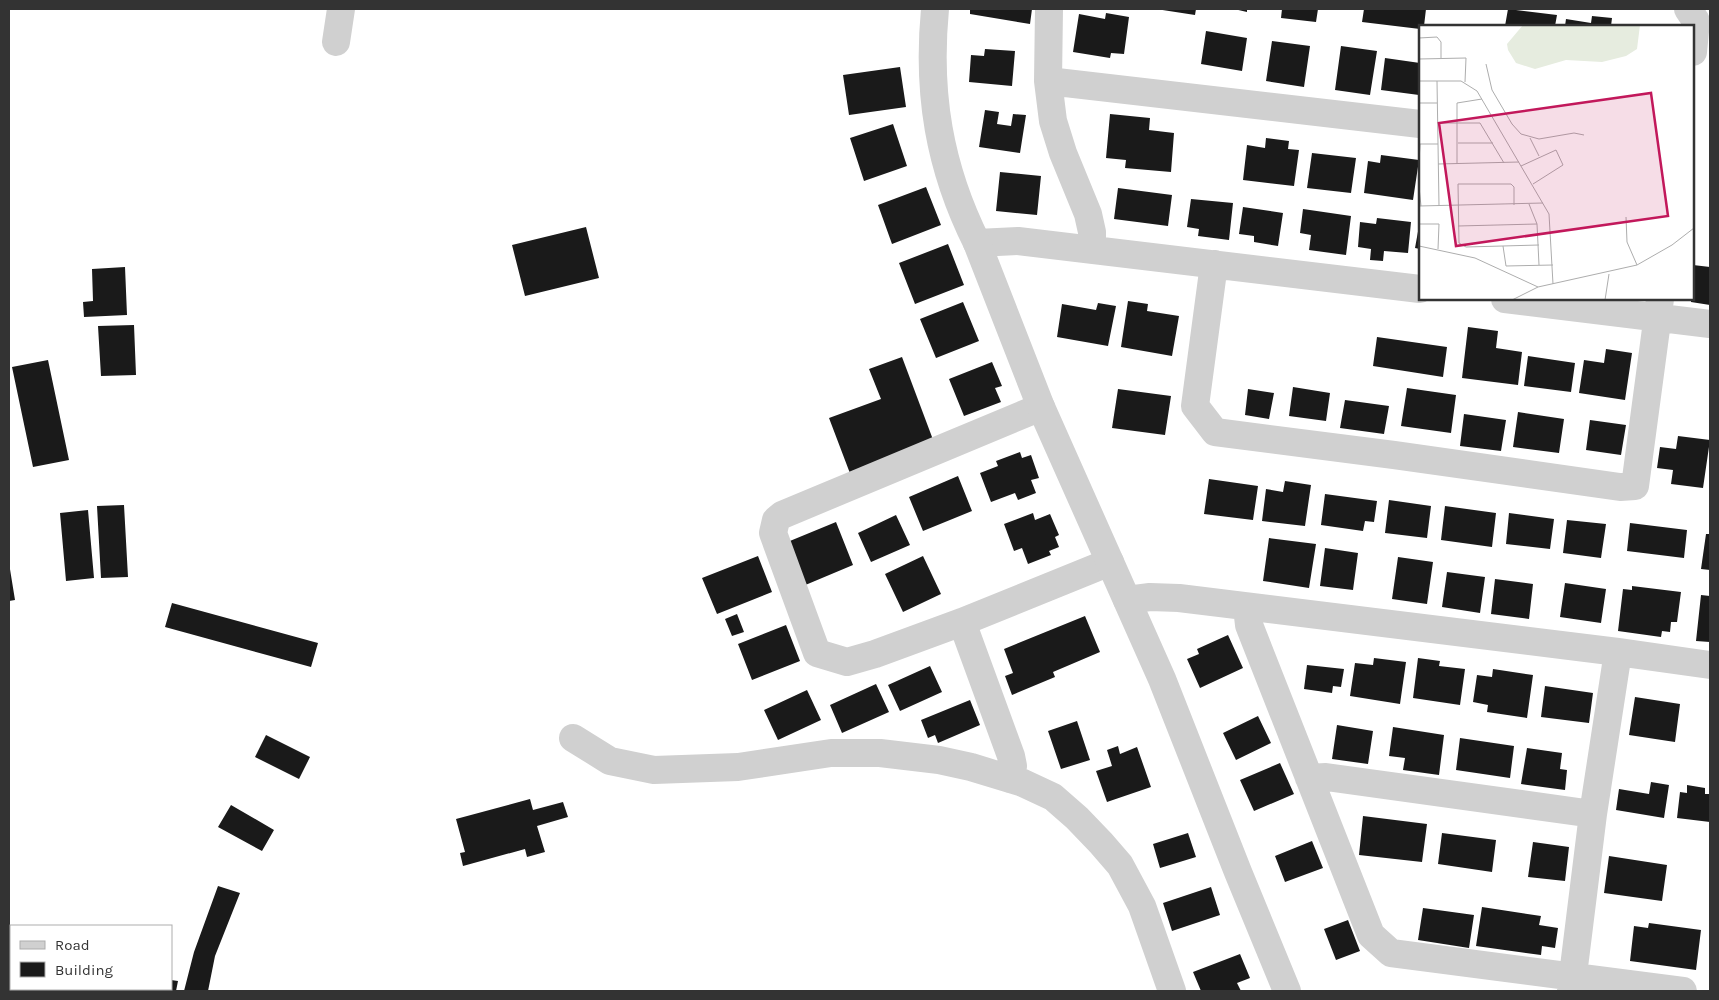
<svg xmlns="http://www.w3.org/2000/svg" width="1719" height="1000" font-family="Karla,sans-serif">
	<rect width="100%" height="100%" fill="#fff"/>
	<path fill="#1a1a1a" d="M 970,9 L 1032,9 L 1030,24 L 970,14 Z
		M 1156,9 L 1196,9 L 1195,15 Z
		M 1234,9 L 1247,9 L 1247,12 Z
		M 1282,9 L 1318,9 L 1316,22 L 1281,18 Z
		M 1364,9 L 1426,9 L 1424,26 L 1420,26 L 1420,29 L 1362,22 Z
		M 1508,9 L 1557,15 L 1555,26 L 1505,26 Z
		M 1106,13 L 1129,17 L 1124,54 L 1111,53 L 1110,58 L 1073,52 L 1079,14 L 1105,19 Z
		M 1592,16 L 1612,18 L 1611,26 L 1565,26 L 1566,19 L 1591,23 Z
		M 1206,31 L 1247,38 L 1242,71 L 1201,64 Z
		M 1272,41 L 1310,46 L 1304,87 L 1266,81 Z
		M 1341,46 L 1377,51 L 1370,95 L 1335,90 Z
		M 985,49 L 1015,51 L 1012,86 L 969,82 L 971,55 L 984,56 Z
		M 1385,58 L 1420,63 L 1419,95 L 1381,90 Z
		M 900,67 L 906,107 L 849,115 L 843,75 Z
		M 985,110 L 999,112 L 997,124 L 1011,126 L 1013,114 L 1026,115 L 1020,153 L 979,147 Z
		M 1110,114 L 1150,118 L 1149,130 L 1174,133 L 1171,172 L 1125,168 L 1126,160 L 1106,158 Z
		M 893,124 L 907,166 L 864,181 L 850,138 Z
		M 1266,138 L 1289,141 L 1288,149 L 1299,150 L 1294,186 L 1243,180 L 1247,145 L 1265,148 Z
		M 1312,153 L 1356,158 L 1351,193 L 1307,188 Z
		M 1381,155 L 1419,160 L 1413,200 L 1364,193 L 1368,161 L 1380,163 Z
		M 1000,172 L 1041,176 L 1037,215 L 996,211 Z
		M 926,187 L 941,225 L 892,244 L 878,205 Z
		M 1118,188 L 1172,195 L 1168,226 L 1114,219 Z
		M 1191,199 L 1233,203 L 1229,240 L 1198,236 L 1199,229 L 1187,227 Z
		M 1243,207 L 1283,213 L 1278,246 L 1254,242 L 1254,236 L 1239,234 Z
		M 1303,209 L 1351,216 L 1346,255 L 1309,250 L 1311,235 L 1300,233 Z
		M 1377,218 L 1411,222 L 1408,253 L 1384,251 L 1383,261 L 1370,260 L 1371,249 L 1358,247 L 1360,222 L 1376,224 Z
		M 1419,226 L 1420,226 L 1420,249 L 1415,248 Z
		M 586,227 L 599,278 L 525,296 L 512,245 Z
		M 948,244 L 964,285 L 915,304 L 899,263 Z
		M 1693,265 L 1710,267 L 1710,305 L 1691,302 L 1691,299 L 1693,299 Z
		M 125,267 L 127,315 L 84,317 L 83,302 L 93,301 L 92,269 Z
		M 1128,301 L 1148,304 L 1147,311 L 1179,316 L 1172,356 L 1121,347 Z
		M 963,302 L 979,341 L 936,358 L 920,319 Z
		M 1098,303 L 1116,306 L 1108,346 L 1057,337 L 1062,304 L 1096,310 Z
		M 134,325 L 136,375 L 101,376 L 98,326 Z
		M 1468,327 L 1498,331 L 1496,348 L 1522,352 L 1518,385 L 1462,378 Z
		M 1377,337 L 1447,347 L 1443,377 L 1373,366 Z
		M 1606,349 L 1632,353 L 1625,400 L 1579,393 L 1584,360 L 1604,363 Z
		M 1528,356 L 1575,363 L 1571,392 L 1524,386 Z
		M 902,357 L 935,445 L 851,476 L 829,418 L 881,399 L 869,369 Z
		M 48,360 L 69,460 L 33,467 L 12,367 Z
		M 992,362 L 1002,386 L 995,388 L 1001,402 L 964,416 L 949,379 Z
		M 1293,387 L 1330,393 L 1326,421 L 1289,416 Z
		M 1407,388 L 1456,395 L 1451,433 L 1401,426 Z
		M 1118,389 L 1171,396 L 1165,435 L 1112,428 Z
		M 1248,389 L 1274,393 L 1269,419 L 1245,415 Z
		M 1345,400 L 1389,406 L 1384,434 L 1340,428 Z
		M 1518,412 L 1564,419 L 1559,453 L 1513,447 Z
		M 1464,414 L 1506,420 L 1501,451 L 1460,446 Z
		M 1590,420 L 1626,425 L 1621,455 L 1586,450 Z
		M 1678,436 L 1710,440 L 1703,488 L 1671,484 L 1673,470 L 1657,468 L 1660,447 L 1676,449 Z
		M 1020,452 L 1022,458 L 1031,455 L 1039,478 L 1031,480 L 1036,493 L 1018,500 L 1015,493 L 991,502 L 980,473 L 998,466 L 996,461 Z
		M 958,476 L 972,511 L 923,531 L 909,497 Z
		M 1209,479 L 1258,486 L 1253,520 L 1204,514 Z
		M 1285,481 L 1311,485 L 1305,526 L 1262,521 L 1266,489 L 1283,492 Z
		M 1325,494 L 1377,501 L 1374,522 L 1365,521 L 1363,531 L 1321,525 Z
		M 1389,500 L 1431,506 L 1427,538 L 1385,533 Z
		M 124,505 L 128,577 L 101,578 L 97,506 Z
		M 1445,506 L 1496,513 L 1492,547 L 1441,540 Z
		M 88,510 L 94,578 L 66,581 L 60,513 Z
		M 1033,513 L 1035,520 L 1050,514 L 1059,535 L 1055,537 L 1059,547 L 1049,551 L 1051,555 L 1028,564 L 1022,548 L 1014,551 L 1004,524 Z
		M 1509,513 L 1554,519 L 1550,549 L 1506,544 Z
		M 896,515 L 910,545 L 871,562 L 858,533 Z
		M 1567,520 L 1606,524 L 1601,558 L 1563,553 Z
		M 836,522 L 853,565 L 803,586 L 785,543 Z
		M 1630,523 L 1687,530 L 1684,558 L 1627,551 Z
		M 1706,534 L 1710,534 L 1710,570 L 1701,569 Z
		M 1269,538 L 1316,544 L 1309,588 L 1263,581 Z
		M 1325,548 L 1358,553 L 1353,590 L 1320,586 Z
		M 758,556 L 772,592 L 717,614 L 702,578 Z
		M 923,556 L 941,594 L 903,612 L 885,574 Z
		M 1398,557 L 1433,562 L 1427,604 L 1392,599 Z
		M 9,563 L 15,600 L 9,601 Z
		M 1447,572 L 1485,577 L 1480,613 L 1442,607 Z
		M 1495,579 L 1533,584 L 1529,619 L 1491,614 Z
		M 1565,583 L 1606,589 L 1601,623 L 1560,617 Z
		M 1632,586 L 1681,592 L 1677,622 L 1671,622 L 1670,632 L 1662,631 L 1661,637 L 1618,631 L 1623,589 L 1632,590 Z
		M 1701,595 L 1710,596 L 1710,642 L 1696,641 Z
		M 172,603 L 318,643 L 311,667 L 165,627 Z
		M 737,614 L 744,632 L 732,636 L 725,619 Z
		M 1085,616 L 1100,652 L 1053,672 L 1055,677 L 1012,695 L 1005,676 L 1013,673 L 1004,649 Z
		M 786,625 L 800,661 L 752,680 L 738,644 Z
		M 1228,635 L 1243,668 L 1200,688 L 1187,659 L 1199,654 L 1197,649 Z
		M 1374,658 L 1406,662 L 1400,704 L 1350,696 L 1355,663 L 1373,665 Z
		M 1418,658 L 1440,661 L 1439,666 L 1465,669 L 1460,705 L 1413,698 Z
		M 1307,665 L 1344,669 L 1341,687 L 1333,686 L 1332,693 L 1304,689 Z
		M 930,666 L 942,692 L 900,711 L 888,685 Z
		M 1493,669 L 1533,675 L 1527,718 L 1487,712 L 1488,705 L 1473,702 L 1477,675 L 1492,677 Z
		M 876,684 L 889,712 L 842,733 L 830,705 Z
		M 1545,686 L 1593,693 L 1589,723 L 1541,717 Z
		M 807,690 L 821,720 L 778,740 L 764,710 Z
		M 1635,697 L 1680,704 L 1675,742 L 1629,735 Z
		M 970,700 L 980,725 L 938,743 L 935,735 L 928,738 L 921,720 Z
		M 1258,716 L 1271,743 L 1236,760 L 1223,733 Z
		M 1077,721 L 1090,760 L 1061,769 L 1048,731 Z
		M 1337,725 L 1373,731 L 1368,764 L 1332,759 Z
		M 1393,727 L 1444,735 L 1439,775 L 1403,770 L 1405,758 L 1389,756 Z
		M 266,735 L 310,757 L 299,779 L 255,757 Z
		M 1460,738 L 1514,746 L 1510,778 L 1456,770 Z
		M 1118,746 L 1120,754 L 1137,747 L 1151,787 L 1107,802 L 1096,771 L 1112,766 L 1107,750 Z
		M 1527,748 L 1562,753 L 1560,769 L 1567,770 L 1565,790 L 1521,784 Z
		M 1280,763 L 1294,794 L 1254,811 L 1240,780 Z
		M 1651,782 L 1669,785 L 1664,818 L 1616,810 L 1619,789 L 1649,794 Z
		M 1687,785 L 1705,788 L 1705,794 L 1710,794 L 1710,822 L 1677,818 L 1680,792 L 1687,793 Z
		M 530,799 L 533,810 L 563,802 L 568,817 L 537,826 L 545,852 L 527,857 L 525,849 L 463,866 L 460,853 L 465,852 L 456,819 Z
		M 231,805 L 274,830 L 262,851 L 218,827 Z
		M 1363,816 L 1427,824 L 1422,862 L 1359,855 Z
		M 1188,833 L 1196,857 L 1160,868 L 1153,844 Z
		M 1442,833 L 1496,840 L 1492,872 L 1438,864 Z
		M 1312,841 L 1323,868 L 1285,882 L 1275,856 Z
		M 1533,842 L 1569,847 L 1565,881 L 1528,877 Z
		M 1609,856 L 1667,865 L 1662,901 L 1604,893 Z
		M 218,886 L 240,893 L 215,956 L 208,991 L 184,991 L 194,952 Z
		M 1211,887 L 1220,915 L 1172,931 L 1163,903 Z
		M 1482,907 L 1541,916 L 1539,925 L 1558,928 L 1555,948 L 1542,946 L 1541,955 L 1476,946 Z
		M 1423,908 L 1474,915 L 1469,948 L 1418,940 Z
		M 1348,920 L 1360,951 L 1336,960 L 1324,929 Z
		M 1649,923 L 1701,930 L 1696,970 L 1630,961 L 1634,926 L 1648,928 Z
		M 1240,954 L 1250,978 L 1237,983 L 1241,991 L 1201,991 L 1193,972 Z
		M 171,980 L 178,981 L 176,991 L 158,991 L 158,989 L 171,989 Z
		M 137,989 L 151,989 L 151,991 L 136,991 Z"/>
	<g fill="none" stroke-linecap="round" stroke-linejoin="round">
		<path stroke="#d0d0d0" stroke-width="18" d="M 9,978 L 11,980
			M 22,989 L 25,991"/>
		<path stroke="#d0d0d0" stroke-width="28" d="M 1049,9 L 1048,81 L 1053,121 L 1063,153 L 1088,214 L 1092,232 L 1092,250
			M 1688,9 L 1696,21 L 1693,52
			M 336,42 L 341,9
			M 1048,81 L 1420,124
			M 977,243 L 1018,241 L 1420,289
			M 1214,264 L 1195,406 L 1215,432 L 1394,455 L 1620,487 L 1635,486 L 1660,299
			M 1505,299 L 1710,324
			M 1041,407 L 782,515 L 776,520 L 773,533 L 817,653 L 847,662 L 875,654 L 962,622 L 1110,562
			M 1127,600 L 1150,597 L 1179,598 L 1618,652 L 1710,665
			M 1247,607 L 1249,625 L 1371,935 L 1391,953 L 1683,991
			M 962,622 L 1011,756 L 1013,766 L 1010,779
			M 573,738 L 610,761 L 654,770 L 738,767 L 831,753 L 880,753 L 939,760 L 971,767 L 1023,783 L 1053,797 L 1077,818 L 1101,843 L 1120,865 L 1142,906 L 1172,991
			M 1309,778 L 1326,777 L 1593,814
			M 1571,991 L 1593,814 L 1618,652"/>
		<path stroke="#d0d0d0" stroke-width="28" d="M 935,9 C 927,93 939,167 977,243 L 1041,407 L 1162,679 L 1238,872 L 1287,991"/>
	</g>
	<g transform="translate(1419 25)">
		<rect width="275" height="275" fill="#fff"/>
		<path d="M 104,0 L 221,0 L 218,24 L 207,31 L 183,37 L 147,35 L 116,44 L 97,38 L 89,25 L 88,19 Z" fill="#e6ecdf"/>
		<path fill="none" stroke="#adadad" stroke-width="1" d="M 0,13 L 18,12 L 22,17 L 22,33M 0,34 L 47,33 L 46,57M 67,39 L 73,65 L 93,99 L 102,109 L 120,114 L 155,108 L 165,110M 0,56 L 42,56 L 58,66 L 130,189 L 134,259M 18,56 L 20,181M 0,78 L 18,78M 18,98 L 61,98 L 85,138M 111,113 L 120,131M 39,118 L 74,118M 0,119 L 19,119M 0,137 L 1,119M 19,139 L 100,137M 38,139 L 38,78 L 63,74M 102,141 L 137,125 L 144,140 L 114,159M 0,162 L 2,181M 110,179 L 118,199 L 120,240M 95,180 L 95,162 L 92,159 L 39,159 L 40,218 L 47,222 L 120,220M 0,181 L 124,178M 207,192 L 208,217 L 218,240M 0,199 L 20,199 L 19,224M 39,201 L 118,199M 0,221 L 56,233 L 119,262M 84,221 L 87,241 L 134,240M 93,275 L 119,262 L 218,240 L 253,220 L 275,203M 186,275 L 190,249"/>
		<path fill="#c2185b" fill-opacity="0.15" stroke="#c2185b" stroke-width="2.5" d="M 232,68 L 249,191 L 37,221 L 20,98 Z"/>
		<rect width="275" height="275" fill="none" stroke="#333" stroke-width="2.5"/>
	</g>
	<rect width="1719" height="1000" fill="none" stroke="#333333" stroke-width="20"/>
	<rect x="10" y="925" width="162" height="65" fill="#ffffff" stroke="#adadad"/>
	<rect x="20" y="941" width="25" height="8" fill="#d0d0d0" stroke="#adadad"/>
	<text x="55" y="950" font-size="15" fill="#333333">Road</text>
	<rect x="20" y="962" width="25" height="15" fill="#1a1a1a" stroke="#adadad"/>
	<text x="55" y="975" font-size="15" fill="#333333">Building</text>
</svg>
